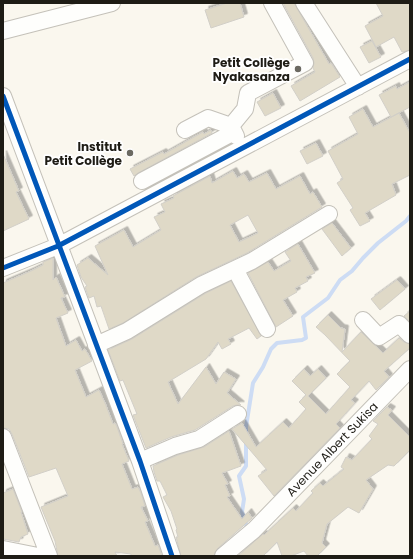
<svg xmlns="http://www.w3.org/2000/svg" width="413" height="559" font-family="Poppins,sans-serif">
	<defs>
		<filter id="shadow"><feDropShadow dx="3.5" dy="-3.5" stdDeviation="0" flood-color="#0004"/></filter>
	</defs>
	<rect width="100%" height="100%" fill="#faf7ee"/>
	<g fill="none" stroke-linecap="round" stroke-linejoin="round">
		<path stroke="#cddcf4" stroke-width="4" d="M 246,435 L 246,427 L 253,383 L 263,367 L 271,349 L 277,343 L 302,340 L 306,338 L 303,317 L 328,298 L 340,280 L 352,271 L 363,258 L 378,243 L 406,221 L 410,216
			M 246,441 L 246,466 L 239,476 L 244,499 L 242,512 L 248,530"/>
	</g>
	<path fill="#dfd9c7" stroke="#d2cfc8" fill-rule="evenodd" filter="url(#shadow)" d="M 227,3 L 240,3 L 244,17 L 211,28 L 205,10 Z
		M 283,3 L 294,3 L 329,64 L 331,63 L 340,77 L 300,101 L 291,86 L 315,72 L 313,68 L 314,63 L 313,58 Z
		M 376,3 L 410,3 L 410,50 L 402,52 L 394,37 L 376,47 L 365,26 L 383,16 Z
		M 372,41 L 381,57 L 369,63 L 360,47 Z
		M 410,82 L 410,107 L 391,117 L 379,95 L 396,86 L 397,89 Z
		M 273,93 L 281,108 L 265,116 L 257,102 Z
		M 363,109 L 373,127 L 399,113 L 410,133 L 410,175 L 392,184 L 396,195 L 365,213 L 370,221 L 360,226 L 350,210 L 353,208 L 337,183 L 343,179 L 328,151 L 358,134 L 349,117 Z
		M 211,130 L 212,133 L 138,173 L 134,176 L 130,169 L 163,152 L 164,154 L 203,132 L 204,134 Z
		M 316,143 L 323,156 L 307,164 L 300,151 Z
		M 3,154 L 19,191 L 16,192 L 29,219 L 3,231 Z
		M 233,171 L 237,178 L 244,174 L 249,182 L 267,173 L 276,189 L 300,176 L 310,194 L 313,192 L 322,207 L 247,253 L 196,277 L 123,323 L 109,329 L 101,306 L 97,307 L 94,296 L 89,298 L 85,287 L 87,286 L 81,277 L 77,265 L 88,258 L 108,275 L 95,246 L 124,230 L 133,247 L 161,230 L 154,217 L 165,212 L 161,204 L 174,198 L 173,196 L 210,176 L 212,183 ZM 248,215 L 258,233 L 239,242 L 230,225 Z
		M 332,223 L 351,248 L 342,256 L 322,229 Z
		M 298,244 L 315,273 L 306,277 L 308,281 L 295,288 L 297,292 L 283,300 L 293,316 L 276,327 L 248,273 L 268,262 L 274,271 L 291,261 L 285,252 Z
		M 53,258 L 53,280 L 56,277 L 65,297 L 61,298 L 68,313 L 56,318 L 66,346 L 76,340 L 82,351 L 85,349 L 92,361 L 75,370 L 86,397 L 99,390 L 105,403 L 113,424 L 115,423 L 117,427 L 123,444 L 122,444 L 129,461 L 122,464 L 132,489 L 138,487 L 141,493 L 145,506 L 141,507 L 148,521 L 145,522 L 155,546 L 158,545 L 162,556 L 131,556 L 131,554 L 115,552 L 117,556 L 58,556 L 55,541 L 41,507 L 68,496 L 56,468 L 29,477 L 12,434 L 9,429 L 3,428 L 3,283 L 31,271 L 43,265 L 43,262 Z
		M 397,280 L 405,289 L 380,310 L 371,299 Z
		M 231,281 L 261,336 L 257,339 L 249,328 L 228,339 L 231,344 L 222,349 L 218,342 L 206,359 L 168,382 L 178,404 L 206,367 L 216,384 L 224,372 L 236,379 L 227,393 L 241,405 L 237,405 L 233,406 L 195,430 L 171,437 L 146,448 L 133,415 L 137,414 L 123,380 L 120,381 L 108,350 L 132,339 L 206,293 Z
		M 410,311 L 410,322 L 404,316 Z
		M 328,315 L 341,328 L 345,329 L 342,352 L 361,332 L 383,353 L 399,338 L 404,342 L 410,344 L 410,348 L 384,371 L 389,377 L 376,390 L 369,381 L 351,400 L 355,403 L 336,424 L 340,428 L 274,496 L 258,476 L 267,470 L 232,429 L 242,423 L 256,447 L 283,422 L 289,428 L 306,409 L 299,402 L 306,395 L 292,381 L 304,369 L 310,376 L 318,369 L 326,378 L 308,396 L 326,414 L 350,387 L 337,374 L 350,361 L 325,335 L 316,327 Z
		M 387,407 L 392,410 L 388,415 L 410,437 L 410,450 L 394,466 L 388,465 L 366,480 L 373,489 L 359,513 L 348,507 L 327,524 L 322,543 L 326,547 L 317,556 L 308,556 L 304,551 L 291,556 L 282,556 L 277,542 L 263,556 L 238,556 L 263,534 L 264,535 L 293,508 L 296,511 L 313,493 L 311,491 L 320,483 L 323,486 L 344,469 L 341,467 L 346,457 L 352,460 L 372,439 L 369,436 L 378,424 L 373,421 Z
		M 229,431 L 241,466 L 222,473 L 228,484 L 225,485 L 230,496 L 227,497 L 242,519 L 248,512 L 252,518 L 217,549 L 214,556 L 181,556 L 176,537 L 178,537 L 176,530 L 177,529 L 171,511 L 163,497 L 167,495 L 160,481 L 157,481 L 154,472 L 153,466 L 178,455 L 204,447 Z
		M 13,489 L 22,512 L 21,512 L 28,534 L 21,537 L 19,542 L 3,539 L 3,493 Z"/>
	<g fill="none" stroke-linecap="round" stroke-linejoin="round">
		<defs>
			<path id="minor" d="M 304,3 L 358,87
				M 3,31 L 112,3
				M 3,96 L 140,461 L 172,556
				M 231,126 L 245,109 L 248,93 L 305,63 L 272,3
				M 185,130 L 208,118 L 231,126 L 236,136
				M 142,181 L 234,132
				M 3,268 L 58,246 L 410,59
				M 235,269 L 267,329
				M 363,320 L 379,337 L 399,324 L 410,335
				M 96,345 L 127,331 L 201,285 L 252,261 L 329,214
				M 3,437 L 49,556
				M 140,461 L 175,446 L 199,439 L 238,414
				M 3,549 L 38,556
				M 223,556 L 254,530 L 410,369"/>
		</defs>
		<use href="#minor" stroke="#c4c1b9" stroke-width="18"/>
		<use href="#minor" stroke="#fefefc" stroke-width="16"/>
		<defs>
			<path id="cycleway" d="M 3,96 L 140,461 L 172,556
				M 3,268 L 58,246 L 410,59"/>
		</defs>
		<use href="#cycleway" stroke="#fff" stroke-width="8"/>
		<use href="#cycleway" stroke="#0057b8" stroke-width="5"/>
	</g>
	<g fill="#6b6961" stroke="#fff" stroke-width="1.5">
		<circle cx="298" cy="69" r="4"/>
		<circle cx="130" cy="153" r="4"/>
	</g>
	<g text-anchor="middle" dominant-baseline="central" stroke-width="3.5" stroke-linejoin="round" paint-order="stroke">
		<g font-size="12" font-weight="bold" fill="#1e1c15" stroke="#fff" text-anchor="end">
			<text x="290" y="62">Petit Collège<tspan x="290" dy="14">Nyakasanza</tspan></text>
			<text x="122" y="146">Institut<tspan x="122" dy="14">Petit Collège</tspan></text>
		</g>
		<g font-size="12" fill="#1e1c15" stroke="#fff">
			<text transform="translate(332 449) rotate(-46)">Avenue Albert Sukisa</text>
		</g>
	</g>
	<rect width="413" height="559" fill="none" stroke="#1e1c15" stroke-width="8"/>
</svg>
